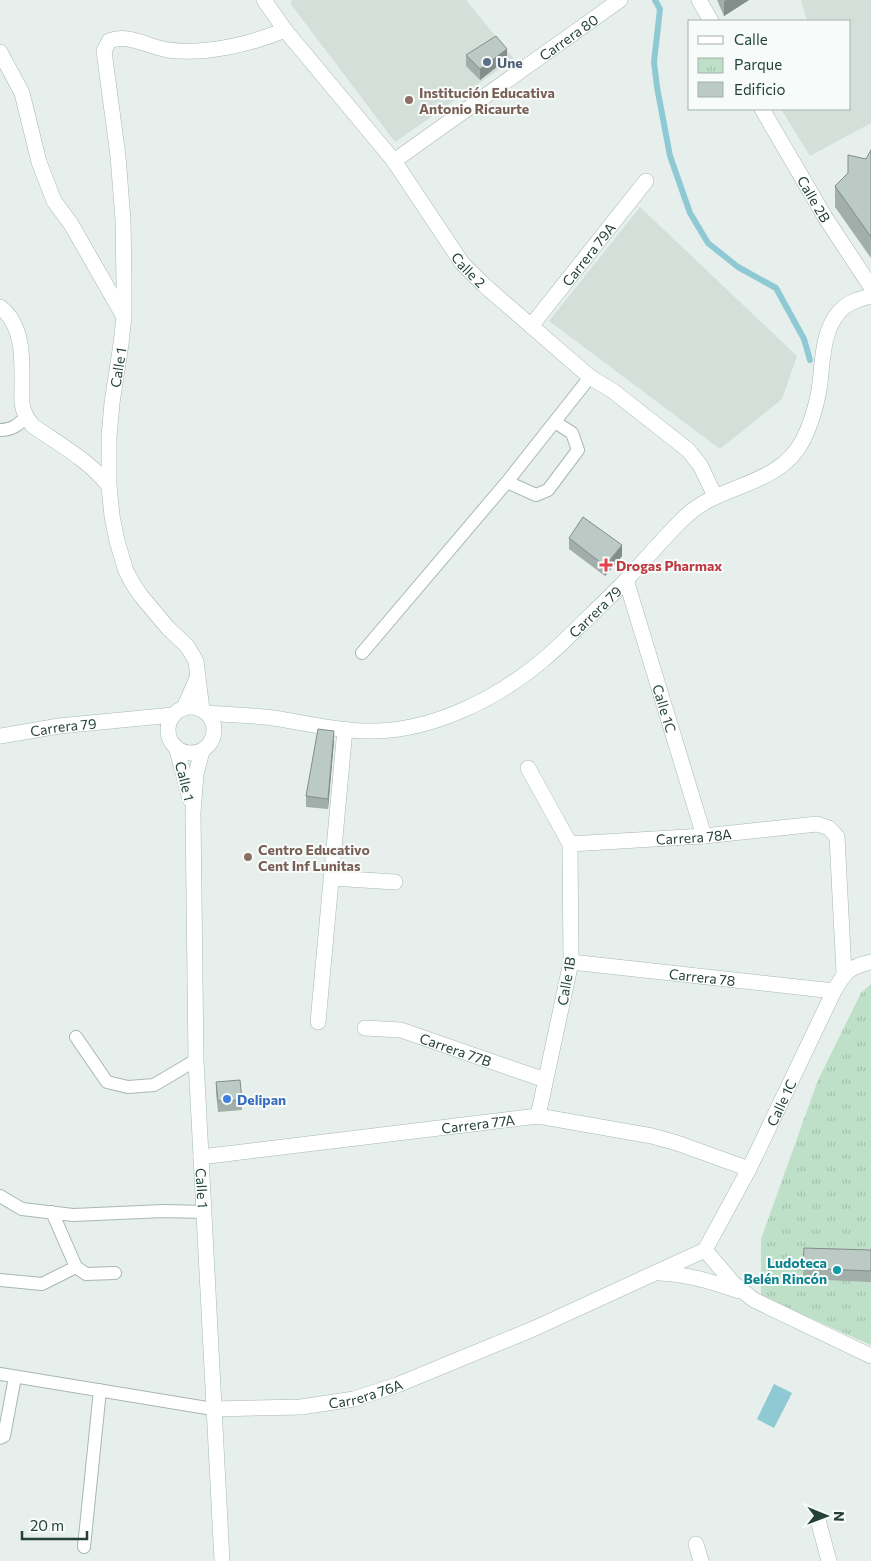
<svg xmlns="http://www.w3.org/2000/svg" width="871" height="1561" font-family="Commissioner,sans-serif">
	<defs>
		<pattern id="park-tufts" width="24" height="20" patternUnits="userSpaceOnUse" patternTransform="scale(1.25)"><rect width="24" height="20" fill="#bfe0c8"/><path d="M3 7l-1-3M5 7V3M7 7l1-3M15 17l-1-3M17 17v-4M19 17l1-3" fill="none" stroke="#a4c1ad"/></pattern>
	</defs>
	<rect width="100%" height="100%" fill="#e6efeb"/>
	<path fill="#d4dfda" d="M 292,0 L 466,0 L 514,59 L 395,142 L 290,3 Z
		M 803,0 L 871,0 L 871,123 L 810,156 L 781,109 L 850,109 L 850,21 L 805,21 L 807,20 L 801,1 Z
		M 640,207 L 797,356 L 782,399 L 720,449 L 549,321 Z"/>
	<path fill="url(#park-tufts)" d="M 871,984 L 871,1345 L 761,1296 L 761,1239 L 818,1080 L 861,993 Z"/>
	<path fill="#8ec9d4" d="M 774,1384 L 792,1393 L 774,1428 L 757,1419 Z"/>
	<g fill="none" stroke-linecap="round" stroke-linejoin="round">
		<path stroke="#8ec9d4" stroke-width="6" d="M 655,0 L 660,9 L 654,62 L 657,87 L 670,156 L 690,213 L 708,243 L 738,267 L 776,288 L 804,339 L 810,360"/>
		<defs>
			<path id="service" d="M 0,430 C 12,430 19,425 26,416
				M 507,482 L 536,495 L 548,490 L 578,450 L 572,433 L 555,422
				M 362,653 L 507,482 L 590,377
				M 76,1037 L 107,1082 L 128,1087 L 154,1085 L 196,1060
				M 0,1196 L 22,1209 L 73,1215 L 164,1211 L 204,1212
				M 76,1267 L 86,1274 L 115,1273
				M 0,1280 L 42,1284 L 76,1267 L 52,1212
				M 0,1374 L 213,1409
				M 0,1438 L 4,1436 L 15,1377
				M 84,1547 L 100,1390"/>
			<path id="pedestrian" d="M 332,878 L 395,882
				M 318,1022 L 345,729"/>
			<g id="minor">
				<path id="s1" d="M 264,0 L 285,30 L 394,161 L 462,263 L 484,285 L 590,377 L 613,391 L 688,450 L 700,465 L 715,496"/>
				<path d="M 699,0 L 711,21"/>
				<path d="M 0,52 L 22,93 L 39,162 L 54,201 L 71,224 L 123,315"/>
				<path id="s2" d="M 762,109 L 825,217 L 871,287"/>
				<path id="s3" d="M 394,161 L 620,0"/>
				<path d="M 0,307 C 28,328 21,372 22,403 C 23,412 27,419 33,426 C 59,444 90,461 109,486"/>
				<path id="s4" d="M 531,326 L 646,181"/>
				<path id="s5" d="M 626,580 L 704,836"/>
				<path d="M 184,708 L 198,676"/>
				<path id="s6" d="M 202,710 L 196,661 L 187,646 L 168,628 L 141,596 L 133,584 L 126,571 L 117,541 L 112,516 L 109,486 L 109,437 L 112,403 L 121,344 L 124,316 L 124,282 L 123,220 L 118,156 L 104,51 L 109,41 C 129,33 148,47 168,50 C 206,55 251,44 285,30"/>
				<path d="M 528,768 L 570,844 L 571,962 L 538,1116"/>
				<path id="s7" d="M 570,844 L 704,836 L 817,824 L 829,828 L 837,837 L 844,973"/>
				<path id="s8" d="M 571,962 L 834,991"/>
				<path id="s9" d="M 365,1028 L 401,1030 L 545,1080"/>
				<path id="s10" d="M 201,1157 L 538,1116 L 652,1136 L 677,1143 L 749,1169"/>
				<path id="s11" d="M 705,1250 L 749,1169 L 834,991 C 845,972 848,967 871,962"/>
				<path d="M 705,1250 L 733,1283 L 754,1300 L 871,1356"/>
				<path d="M 659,1273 C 687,1274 713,1282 739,1291"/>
				<path id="s12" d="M 213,1409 L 301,1407 L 354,1399 L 397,1385 L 533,1329 L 705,1250"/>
				<path d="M 818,1520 L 829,1561"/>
				<path d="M 696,1544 L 701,1561"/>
			</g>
			<g id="secondary">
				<circle cx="191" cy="730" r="23"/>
				<path id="s13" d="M 207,713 C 229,715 251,715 273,718 C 307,723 342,732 377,731 C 436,729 498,698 543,660 C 560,646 575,630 591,615 C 603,603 616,591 628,578 C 647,558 665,536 685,517 C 720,483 779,487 803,440 C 811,424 816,407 819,390 C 823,365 821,331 840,311 C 848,302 859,299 871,296"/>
				<path id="s14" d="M 0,736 L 59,726 L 173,715"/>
				<path d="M 177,750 L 190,799"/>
				<path id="s15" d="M 202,751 L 196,774 L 193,813 L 196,1060 L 222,1561"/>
			</g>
		</defs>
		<use href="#service" stroke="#a8b8b2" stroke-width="14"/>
		<use href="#pedestrian" stroke="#a8b8b2" stroke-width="16"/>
		<use href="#minor" stroke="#a8b8b2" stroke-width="16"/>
		<use href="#secondary" stroke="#a4bbb3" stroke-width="16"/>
		<use href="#service" stroke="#fff" stroke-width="12"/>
		<use href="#pedestrian" stroke="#fff" stroke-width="15"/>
		<use href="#minor" stroke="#fff" stroke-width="15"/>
		<use href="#secondary" stroke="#fff" stroke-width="15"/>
	</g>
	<path fill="#a1aea9" d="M 717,0 L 749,0 L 724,16 Z
		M 466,55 L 507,59 L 480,80 L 466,66 Z
		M 871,150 L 871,258 L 835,207 L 835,186 L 866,159 Z
		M 569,538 L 622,556 L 605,576 L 569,549 Z
		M 334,741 L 328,809 L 306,807 L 306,796 Z
		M 216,1082 L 242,1100 L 242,1110 L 218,1112 L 216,1093 Z
		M 804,1248 L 871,1250 L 871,1282 L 803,1279 Z"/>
	<path fill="#838d89" d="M 726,0 L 749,0 L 724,16 L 724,2 Z
		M 507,49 L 507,59 L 480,80 L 480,69 Z
		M 622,545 L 622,556 L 605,576 L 605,566 Z
		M 334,731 L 334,741 L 328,809 L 328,799 Z"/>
	<path fill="#bbcac4" stroke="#838d89" d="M 496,36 L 507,49 L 480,69 L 466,55 Z
		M 871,150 L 871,237 L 835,186 L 848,173 L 848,155 L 866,159 Z
		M 583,517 L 622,545 L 605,566 L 569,538 Z
		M 318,729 L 334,731 L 328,799 L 306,796 Z
		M 240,1080 L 242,1100 L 218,1101 L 216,1082 Z
		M 804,1248 L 871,1250 L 871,1271 L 803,1268 Z"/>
	<circle fill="#5c6f8a" stroke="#f7fbf9" stroke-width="2" cx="487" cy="62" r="5"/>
	<g fill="#8d6e63" stroke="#f7fbf9" stroke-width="2">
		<circle cx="409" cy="100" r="5"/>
		<circle cx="248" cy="857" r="5"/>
	</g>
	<path fill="#e0444e" stroke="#f7fbf9" stroke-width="2" d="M603.5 557.5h5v5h5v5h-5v5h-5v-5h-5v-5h5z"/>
	<circle fill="#3f7fe0" stroke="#f7fbf9" stroke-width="2" cx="227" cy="1099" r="5"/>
	<circle fill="#0f9aa8" stroke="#f7fbf9" stroke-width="2" cx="837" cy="1270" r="5"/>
	<g text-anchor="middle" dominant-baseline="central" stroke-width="4" stroke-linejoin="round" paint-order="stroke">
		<g font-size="14" fill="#24423a" stroke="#f7fbf9">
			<text stroke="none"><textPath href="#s3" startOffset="214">Carrera 80</textPath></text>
			<text stroke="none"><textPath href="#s2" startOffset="104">Calle 2B</textPath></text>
			<text stroke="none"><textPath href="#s4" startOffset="92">Carrera 79A</textPath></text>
			<text stroke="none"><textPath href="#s1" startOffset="339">Calle 2</textPath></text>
			<text stroke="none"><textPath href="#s6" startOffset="370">Calle 1</textPath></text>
			<text stroke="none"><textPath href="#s13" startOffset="426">Carrera 79</textPath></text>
			<text stroke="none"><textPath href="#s5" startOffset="134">Calle 1C</textPath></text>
			<text stroke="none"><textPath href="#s14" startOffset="64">Carrera 79</textPath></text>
			<text transform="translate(185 781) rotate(76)">Calle 1</text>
			<text stroke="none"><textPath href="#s7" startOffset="124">Carrera 78A</textPath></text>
			<text stroke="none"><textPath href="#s8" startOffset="132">Carrera 78</textPath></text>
			<text transform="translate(566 981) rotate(-80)">Calle 1B</text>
			<text stroke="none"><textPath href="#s9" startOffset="94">Carrera 77B</textPath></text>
			<text stroke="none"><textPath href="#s11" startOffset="166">Calle 1C</textPath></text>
			<text stroke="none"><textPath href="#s10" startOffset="279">Carrera 77A</textPath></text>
			<text stroke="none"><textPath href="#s15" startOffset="438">Calle 1</textPath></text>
			<text stroke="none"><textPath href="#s12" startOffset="154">Carrera 76A</textPath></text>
		</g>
		<g font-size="14" font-weight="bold" fill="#4e5e75" stroke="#f7fbf9" text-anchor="start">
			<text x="497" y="62">Une</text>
		</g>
		<g font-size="14" font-weight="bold" fill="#785e54" stroke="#f7fbf9" text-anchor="start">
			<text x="419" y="92">Institución Educativa<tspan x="419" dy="16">Antonio Ricaurte</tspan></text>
			<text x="258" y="849">Centro Educativo<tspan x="258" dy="16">Cent Inf Lunitas</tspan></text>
		</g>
		<g font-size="14" font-weight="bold" fill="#be3a42" stroke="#f7fbf9" text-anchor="start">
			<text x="616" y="565">Drogas Pharmax</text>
		</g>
		<g font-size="14" font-weight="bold" fill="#366cbe" stroke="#f7fbf9" text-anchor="start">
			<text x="237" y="1099">Delipan</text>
		</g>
		<g font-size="14" font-weight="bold" fill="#0d838f" stroke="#f7fbf9" text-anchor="end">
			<text x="827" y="1262">Ludoteca<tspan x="827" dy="16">Belén Rincón</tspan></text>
		</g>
	</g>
	<rect x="688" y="20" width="162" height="90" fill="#f7fbf9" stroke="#a3b1ad"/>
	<rect x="698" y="36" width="25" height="8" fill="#ffffff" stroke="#a3b1ad"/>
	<text x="734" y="45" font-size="15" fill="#24423a">Calle</text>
	<rect x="698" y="58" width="25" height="15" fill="url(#park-tufts)" stroke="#a3b1ad"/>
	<text x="734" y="70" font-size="15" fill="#24423a">Parque</text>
	<rect x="698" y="82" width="25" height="15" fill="#bbcac4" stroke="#a3b1ad"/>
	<text x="734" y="95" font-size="15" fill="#24423a">Edificio</text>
	<g transform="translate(826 1516) rotate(91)" stroke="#f7fbf9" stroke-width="4" paint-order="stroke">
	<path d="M0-4L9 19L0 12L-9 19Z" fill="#24423a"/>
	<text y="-8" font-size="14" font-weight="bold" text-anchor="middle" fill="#24423a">N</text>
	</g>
	<path d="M22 1531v8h65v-8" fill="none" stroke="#24423a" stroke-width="2.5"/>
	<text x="30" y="1531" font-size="15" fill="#24423a" stroke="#f7fbf9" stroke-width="4" paint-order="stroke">20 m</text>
</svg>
